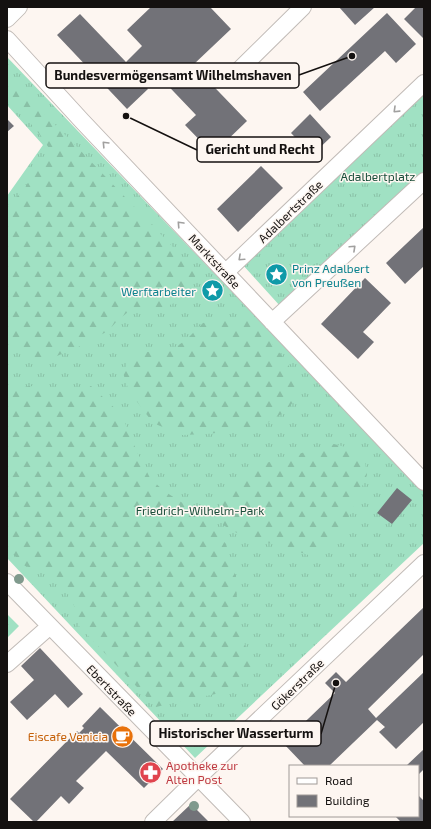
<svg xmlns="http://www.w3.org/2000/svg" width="431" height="829" font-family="'Exo 2',sans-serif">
	<defs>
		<pattern id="grass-tufts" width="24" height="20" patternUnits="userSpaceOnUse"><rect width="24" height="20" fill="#a0e1c3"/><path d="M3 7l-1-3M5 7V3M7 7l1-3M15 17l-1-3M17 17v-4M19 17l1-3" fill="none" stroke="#89c0a6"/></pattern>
		<pattern id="forest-firs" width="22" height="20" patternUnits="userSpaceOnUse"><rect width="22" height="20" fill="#a0e1c3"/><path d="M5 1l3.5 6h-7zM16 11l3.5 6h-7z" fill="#89c0a6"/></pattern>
	</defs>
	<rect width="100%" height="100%" fill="#fdf6f1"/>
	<path fill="url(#grass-tufts)" d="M 7,57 L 424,492 L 424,543 L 195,758 L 7,558 L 7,196 L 43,145 L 7,105 Z
		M 424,91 L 424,173 L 281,307 L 242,264 Z
		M 7,614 L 19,626 L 7,638 Z"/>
	<path fill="url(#forest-firs)" d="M 7,76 L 78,148 L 193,268 L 196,275 L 190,290 L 177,302 L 164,307 L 128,312 L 117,321 L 108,331 L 76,348 L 45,361 L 21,355 L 7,339 L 7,206 L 23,191 L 49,148 L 34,127 L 14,107 L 7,94 Z
		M 228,318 L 248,321 L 264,334 L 287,362 L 301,392 L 286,411 L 263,426 L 235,431 L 206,434 L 182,435 L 153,423 L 129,391 L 123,373 L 133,351 L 167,353 L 186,340 L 203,323 Z
		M 30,386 L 68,393 L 91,386 L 121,414 L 138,454 L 150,478 L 164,491 L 200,514 L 226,544 L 236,577 L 237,601 L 242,634 L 252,670 L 230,691 L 181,701 L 156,707 L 79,626 L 72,598 L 44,571 L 25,566 L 7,548 L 7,390 Z
		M 334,444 L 363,452 L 367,475 L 344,528 L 312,556 L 237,533 L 223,525 L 219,516 L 220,496 L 241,478 L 262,464 Z"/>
	<path fill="#727278" d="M 151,7 L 210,7 L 231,29 L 193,65 L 247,121 L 220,147 L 226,152 L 218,159 L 185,125 L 196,115 L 154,71 L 142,82 L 148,89 L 127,109 L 57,35 L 80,14 L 126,62 L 142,46 L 127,30 Z
		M 339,7 L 375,7 L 355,25 Z
		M 416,7 L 424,7 L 424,39 L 404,19 Z
		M 387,13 L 416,44 L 396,63 L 385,51 L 320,111 L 303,92 Z
		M 310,114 L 331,137 L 312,155 L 291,133 Z
		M 7,119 L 14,126 L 7,132 Z
		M 261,166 L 283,188 L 238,232 L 217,209 Z
		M 424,227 L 424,266 L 405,284 L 386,263 Z
		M 365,278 L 391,303 L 363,332 L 374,342 L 358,359 L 321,324 Z
		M 397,488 L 412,500 L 392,524 L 377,513 Z
		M 424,607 L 424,654 L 368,709 L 376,718 L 424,672 L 424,722 L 396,749 L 379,732 L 385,727 L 377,720 L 329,766 L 305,766 L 283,743 L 335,693 L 325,683 L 336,672 L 346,682 Z
		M 40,648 L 83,694 L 68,708 L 55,694 L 27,720 L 10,702 L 34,680 L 21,666 Z
		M 100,707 L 163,769 L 144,788 L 106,751 L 76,781 L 84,788 L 69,804 L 61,796 L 36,822 L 34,822 L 10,799 L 77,731 L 79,733 L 84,728 L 82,726 Z
		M 424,749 L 424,769 L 418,775 L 418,766 L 406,766 Z
		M 418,795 L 424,801 L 424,822 L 401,822 L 395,816 L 418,816 Z
		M 191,804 L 209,822 L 172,822 Z"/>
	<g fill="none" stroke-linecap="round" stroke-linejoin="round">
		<defs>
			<path id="minor" d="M 7,19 L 19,7
				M 7,39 L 82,121 L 424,482
				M 233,76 L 303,7
				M 226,272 L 424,83
				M 272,322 L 424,181
				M 7,582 L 242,822
				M 7,664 L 50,626
				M 153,822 L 207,769 L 424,563"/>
		</defs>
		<use href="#minor" stroke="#c1bbb7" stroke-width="18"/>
		<use href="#minor" stroke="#fff" stroke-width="16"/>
	</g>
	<g fill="#809a8d">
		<circle cx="19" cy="579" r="5"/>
		<circle cx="194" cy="806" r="5"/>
	</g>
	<defs><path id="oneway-chevron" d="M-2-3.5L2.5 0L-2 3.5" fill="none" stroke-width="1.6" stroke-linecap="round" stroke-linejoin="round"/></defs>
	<g stroke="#a1a09f">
		<use href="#oneway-chevron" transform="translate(396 110) rotate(136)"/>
		<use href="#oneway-chevron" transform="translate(105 144) rotate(-134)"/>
		<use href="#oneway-chevron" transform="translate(180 224) rotate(-133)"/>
		<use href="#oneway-chevron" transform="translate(353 248) rotate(-43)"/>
		<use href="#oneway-chevron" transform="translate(241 258) rotate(137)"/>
	</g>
	<defs>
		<symbol id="sight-disc" viewBox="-11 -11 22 22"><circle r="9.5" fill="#0f9aa8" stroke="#fdf6f1"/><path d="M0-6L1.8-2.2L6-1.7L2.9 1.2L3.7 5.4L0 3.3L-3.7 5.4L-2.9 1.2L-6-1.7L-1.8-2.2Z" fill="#fff"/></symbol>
		<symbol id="cafe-disc" viewBox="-11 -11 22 22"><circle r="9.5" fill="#e8710a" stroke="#fdf6f1"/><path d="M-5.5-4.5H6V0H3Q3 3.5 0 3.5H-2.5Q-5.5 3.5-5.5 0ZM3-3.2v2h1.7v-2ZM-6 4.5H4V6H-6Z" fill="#fff"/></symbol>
		<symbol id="pharmacy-disc" viewBox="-11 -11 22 22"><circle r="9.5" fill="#e0444e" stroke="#fdf6f1"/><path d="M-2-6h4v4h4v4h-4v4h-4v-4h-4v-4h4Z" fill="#fff"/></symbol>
	</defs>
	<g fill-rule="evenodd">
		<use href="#sight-disc" x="264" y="262" width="25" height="25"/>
		<use href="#sight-disc" x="200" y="278" width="25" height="25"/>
		<use href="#cafe-disc" x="110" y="724" width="25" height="25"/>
		<use href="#pharmacy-disc" x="138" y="760" width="25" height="25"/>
	</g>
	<g text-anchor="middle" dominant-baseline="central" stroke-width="3" stroke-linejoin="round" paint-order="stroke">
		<g font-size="12" fill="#1a4f3b" stroke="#fdf6f1">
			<text x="378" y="176">Adalbertplatz</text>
			<text x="200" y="510">Friedrich-Wilhelm-Park</text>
		</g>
		<g font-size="12" fill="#141110" stroke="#fdf6f1">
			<text transform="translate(290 211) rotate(-44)">Adalbertstraße</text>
			<text transform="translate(215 261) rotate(47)">Marktstraße</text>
			<text transform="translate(297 684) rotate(-44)">Gökerstraße</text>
			<text transform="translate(112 690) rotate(46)">Ebertstraße</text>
		</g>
		<g font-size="12" fill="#0d838f" stroke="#fdf6f1" text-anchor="start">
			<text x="292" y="268">Prinz Adalbert<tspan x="292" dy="14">von Preußen</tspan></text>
			<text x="196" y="291" text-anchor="end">Werftarbeiter</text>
		</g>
		<g font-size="12" fill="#c56008" stroke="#fdf6f1" text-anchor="end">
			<text x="108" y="736">Eiscafe Venicia</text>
		</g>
		<g font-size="12" fill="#be3a42" stroke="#fdf6f1" text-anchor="start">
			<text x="166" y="765">Apotheke zur<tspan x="166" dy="14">Alten Post</tspan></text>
		</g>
	</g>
	<path fill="none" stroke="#141110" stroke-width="1.5" d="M352 56L299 75M126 116L197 150M336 683L321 734"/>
	<g fill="#141110" stroke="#fdf6f1" stroke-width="1.5">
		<circle cx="352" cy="56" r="4"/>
		<circle cx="126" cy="116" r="4"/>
		<circle cx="336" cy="683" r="4"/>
	</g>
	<g fill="#fdf6f1" stroke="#141110" stroke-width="1.5">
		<rect x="46" y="63" width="253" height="25" rx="4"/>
		<rect x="197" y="137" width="125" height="25" rx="4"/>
		<rect x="150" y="721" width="171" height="25" rx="4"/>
	</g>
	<g font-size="13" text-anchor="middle" font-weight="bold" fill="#141110">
		<text x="173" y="80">Bundesvermögensamt Wilhelmshaven</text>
		<text x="260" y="154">Gericht und Recht</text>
		<text x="236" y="738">Historischer Wasserturm</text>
	</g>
	<rect width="431" height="829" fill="none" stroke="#141110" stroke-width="16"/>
	<rect x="289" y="765" width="130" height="52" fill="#fdf6f1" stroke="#a09a97"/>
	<rect x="297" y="778" width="20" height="6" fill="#ffffff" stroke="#a09a97"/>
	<text x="325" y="785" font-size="12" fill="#141110">Road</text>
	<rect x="297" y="795" width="20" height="12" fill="#727278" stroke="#a09a97"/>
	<text x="325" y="805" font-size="12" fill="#141110">Building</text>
</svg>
